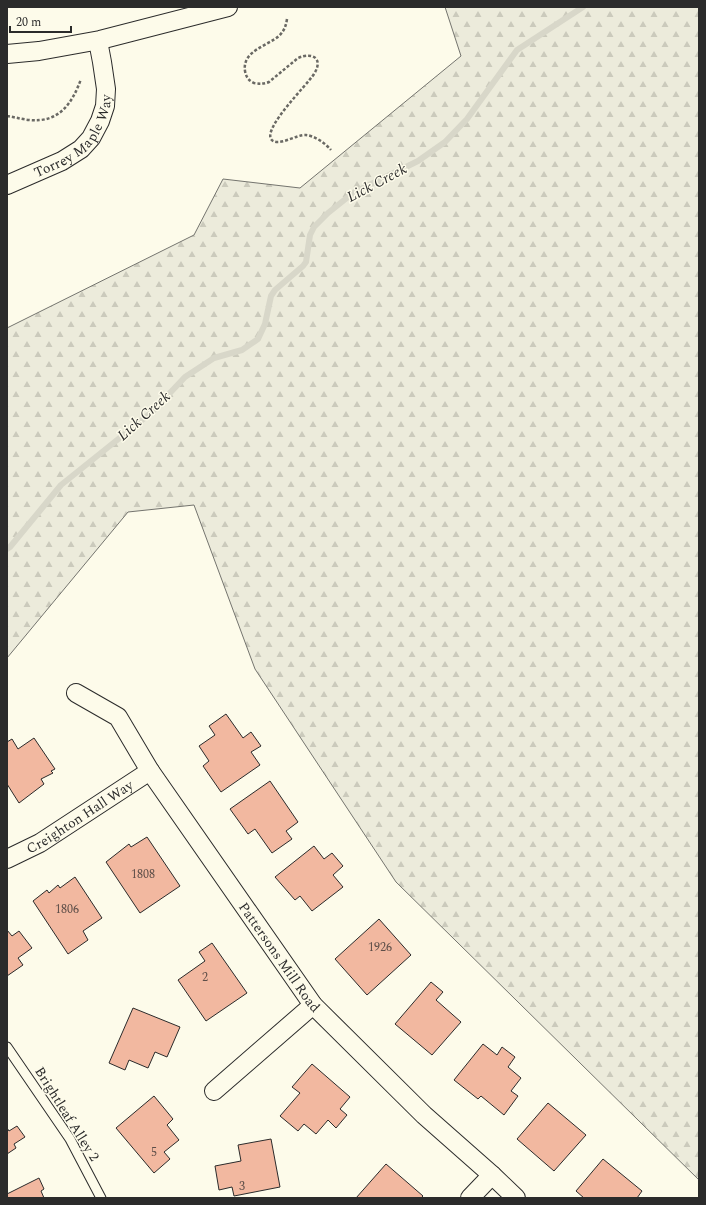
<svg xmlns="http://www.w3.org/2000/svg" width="706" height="1205" font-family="Spectral,serif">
	<defs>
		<pattern id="forest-firs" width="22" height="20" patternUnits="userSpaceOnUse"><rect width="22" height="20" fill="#ecebdb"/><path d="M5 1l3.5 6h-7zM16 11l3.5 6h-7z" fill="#cbcabc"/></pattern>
	</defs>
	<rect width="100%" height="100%" fill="#fdfbea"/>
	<path fill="url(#forest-firs)" stroke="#74746e" d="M 445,7 L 699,7 L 699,1180 L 396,882 L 255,669 L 194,505 L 128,512 L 7,658 L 7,328 L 194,235 L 223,179 L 300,188 L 461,56 Z"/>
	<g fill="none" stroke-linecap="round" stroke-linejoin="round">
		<path stroke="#d8d7c9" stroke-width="6" d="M 7,549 L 10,547 L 61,485 L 152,412 L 185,377 L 214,358 L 242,350 L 258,339 L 265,324 L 271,296 L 275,290 L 303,266 L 306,262 L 310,235 L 314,227 L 328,213 L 353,193 L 418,161 L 445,142 L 467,119 L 517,50 L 583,7"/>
	</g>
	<path fill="#f2b8a0" stroke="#2b2b2b" d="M 226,714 L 243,738 L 251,732 L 261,746 L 251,752 L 260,765 L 221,792 L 203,766 L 209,761 L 199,746 L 215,735 L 209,726 Z
		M 34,738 L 55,769 L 51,771 L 53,773 L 41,779 L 44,784 L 19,803 L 7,784 L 7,742 L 12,739 L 18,749 Z
		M 270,781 L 298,822 L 286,831 L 292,839 L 272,853 L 255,829 L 248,834 L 230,809 Z
		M 147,837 L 180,886 L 140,913 L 106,862 L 129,844 L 131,847 Z
		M 314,846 L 324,859 L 332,853 L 343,866 L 333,875 L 343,887 L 312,911 L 300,896 L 295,900 L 275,877 Z
		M 75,877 L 102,918 L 83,931 L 88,940 L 68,954 L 33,901 L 47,890 L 49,893 L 58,885 L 60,888 Z
		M 379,919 L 411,955 L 367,995 L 335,959 Z
		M 7,930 L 12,936 L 19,931 L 32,948 L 18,958 L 23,965 L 7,976 Z
		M 212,943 L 247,993 L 206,1021 L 178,980 L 205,961 L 199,952 Z
		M 431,982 L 443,992 L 436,1000 L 461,1022 L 432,1055 L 395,1024 Z
		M 133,1008 L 180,1027 L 167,1057 L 155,1052 L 148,1068 L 129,1060 L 125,1070 L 109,1063 Z
		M 483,1044 L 497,1055 L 502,1047 L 515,1057 L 508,1067 L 521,1078 L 511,1091 L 518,1096 L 504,1115 L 481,1096 L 478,1099 L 454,1080 Z
		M 312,1064 L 350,1097 L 340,1109 L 347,1115 L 336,1128 L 328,1120 L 316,1134 L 304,1124 L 298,1131 L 280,1116 L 300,1093 L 292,1087 Z
		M 154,1096 L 173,1119 L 167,1125 L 179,1140 L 164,1152 L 170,1159 L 154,1173 L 116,1128 Z
		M 548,1103 L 586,1135 L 554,1171 L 517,1139 Z
		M 17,1126 L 25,1137 L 14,1144 L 16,1148 L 7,1154 L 7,1128 L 9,1131 Z
		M 271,1139 L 280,1187 L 234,1196 L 232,1187 L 219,1190 L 215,1166 L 241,1161 L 238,1145 Z
		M 603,1159 L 642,1191 L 637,1198 L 584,1198 L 576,1191 Z
		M 386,1164 L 423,1196 L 421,1198 L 356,1198 Z
		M 39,1178 L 44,1189 L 41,1191 L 44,1198 L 7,1198 L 7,1194 Z"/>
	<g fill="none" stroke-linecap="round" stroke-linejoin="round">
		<defs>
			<path id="lane" d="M 7,1047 L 70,1139 L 101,1198"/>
			<g id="street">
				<path d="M 7,54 L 39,51 L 100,40 L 228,7"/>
				<path id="s1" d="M 7,185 L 62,161 L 81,149 L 91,138 L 100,121 L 105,106 L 106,89 L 102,62 L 98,41"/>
				<path id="s2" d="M 76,693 L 118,717 L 150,771 L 313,1005 L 424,1115 L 492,1175 L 516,1198"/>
				<path id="s3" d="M 7,859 L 40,843 L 150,771"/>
				<path d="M 214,1091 L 313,1005"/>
				<path d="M 470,1198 L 492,1175"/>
			</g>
		</defs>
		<use href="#lane" stroke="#2b2b2b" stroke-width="11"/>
		<use href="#street" stroke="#2b2b2b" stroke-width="20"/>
		<path stroke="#6a6964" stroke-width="2.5" stroke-dasharray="3 2" stroke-linecap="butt" d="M 287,19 C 286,26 284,31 279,36 C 267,46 242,51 245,71 C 246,77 249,81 254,83 C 260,84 264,84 269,82 L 298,58 C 312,52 324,58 314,74 C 307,85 264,127 271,139 C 277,148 297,134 306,135 C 315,136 325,143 331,150
			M 7,116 C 14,117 21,119 29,120 C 59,123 72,104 81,79"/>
		<use href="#lane" stroke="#fdfbea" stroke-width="9"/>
		<use href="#street" stroke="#fdfbea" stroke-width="18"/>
	</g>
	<g text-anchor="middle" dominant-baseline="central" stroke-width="3" stroke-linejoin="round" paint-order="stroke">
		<g font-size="12" fill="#5d4e48">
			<text x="143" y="874">1808</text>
			<text x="67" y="909">1806</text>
			<text x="380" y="947">1926</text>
			<text x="205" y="977">2</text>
			<text x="154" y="1152">5</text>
			<text x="242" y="1186">3</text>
		</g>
		<g font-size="14" fill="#2b2b2b" stroke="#fdfbea">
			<text stroke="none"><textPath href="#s1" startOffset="87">Torrey Maple Way</textPath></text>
			<text stroke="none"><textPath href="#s3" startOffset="84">Creighton Hall Way</textPath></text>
			<text stroke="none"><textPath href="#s2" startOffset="338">Pattersons Mill Road</textPath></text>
			<text transform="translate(67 1114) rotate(58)">Brightleaf Alley 2</text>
		</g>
		<g font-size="15" font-style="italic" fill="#2b2b2b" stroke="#fdfbea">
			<text transform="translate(377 183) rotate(-28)">Lick Creek</text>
			<text transform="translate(144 416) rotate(-42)">Lick Creek</text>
		</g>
	</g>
	<rect width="706" height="1205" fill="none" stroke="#2b2b2b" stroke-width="16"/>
	<path d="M10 26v6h61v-6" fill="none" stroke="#2b2b2b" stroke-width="2"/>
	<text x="16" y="26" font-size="12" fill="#2b2b2b" stroke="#fdfbea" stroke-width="3" paint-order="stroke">20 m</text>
</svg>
